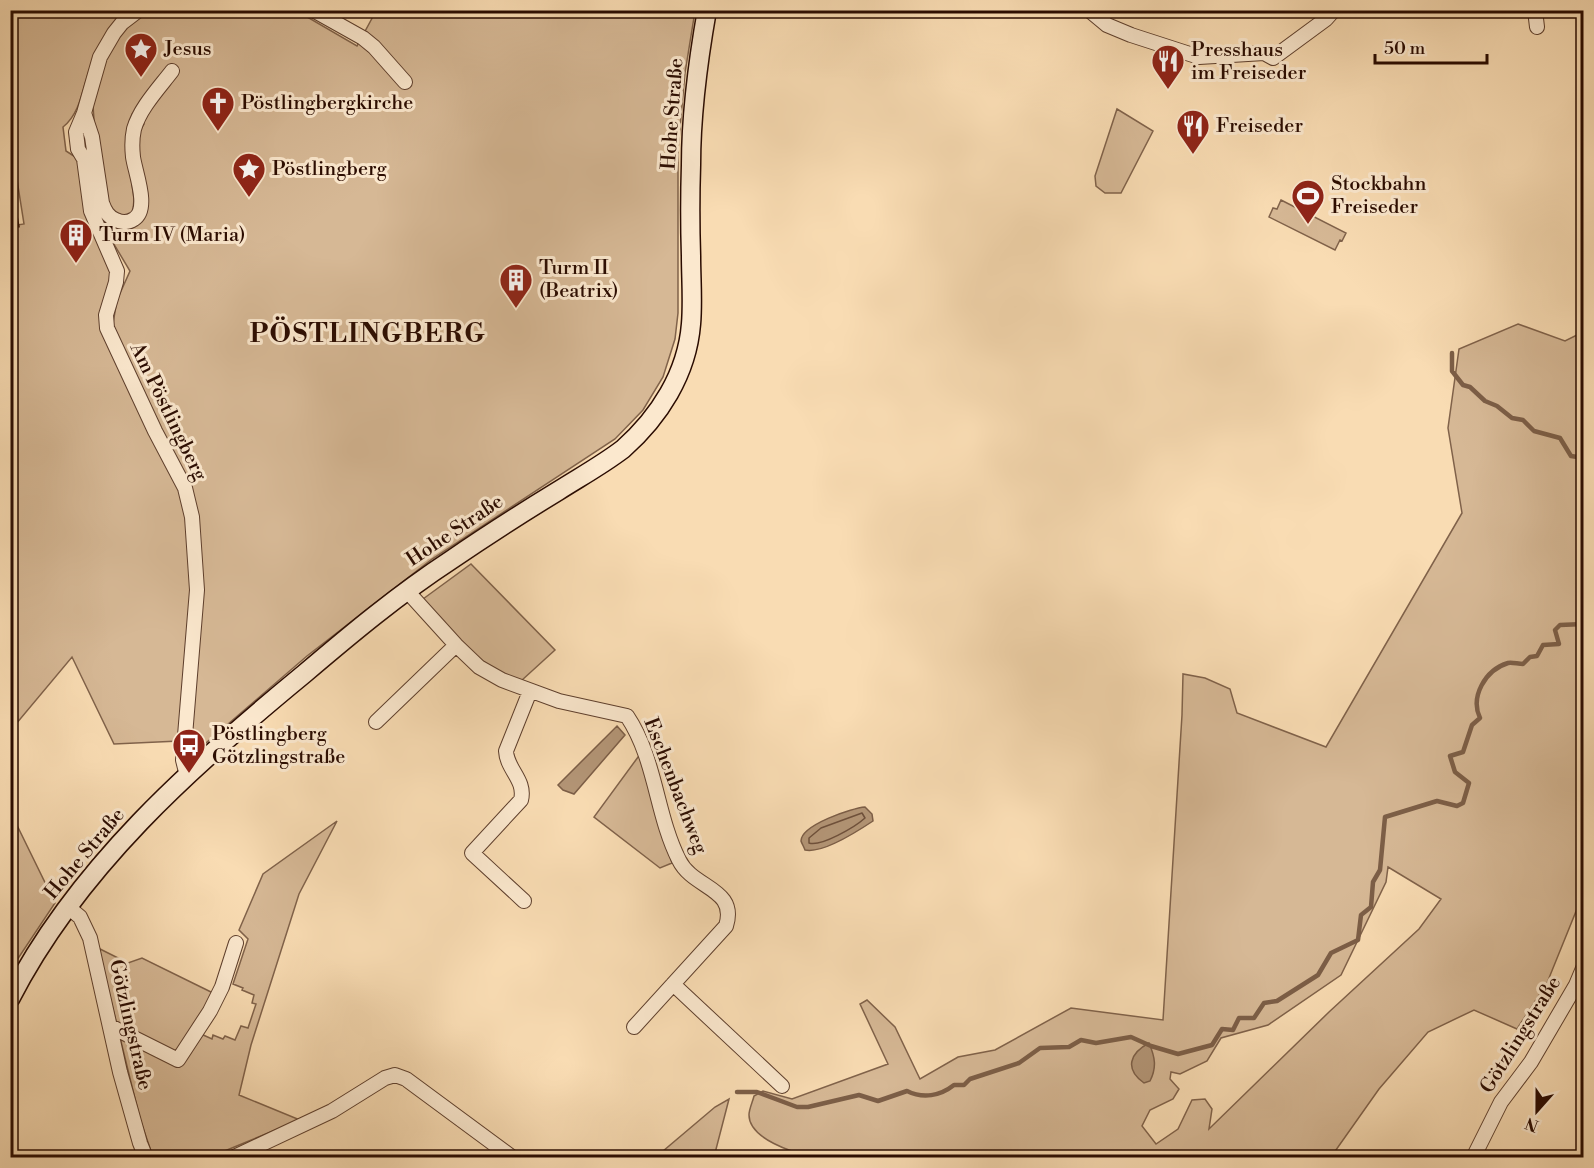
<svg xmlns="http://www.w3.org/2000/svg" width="1594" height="1168" font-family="'Libre Bodoni',serif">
	<rect width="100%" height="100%" fill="#f9dcb3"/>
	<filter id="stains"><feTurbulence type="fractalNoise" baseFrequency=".00333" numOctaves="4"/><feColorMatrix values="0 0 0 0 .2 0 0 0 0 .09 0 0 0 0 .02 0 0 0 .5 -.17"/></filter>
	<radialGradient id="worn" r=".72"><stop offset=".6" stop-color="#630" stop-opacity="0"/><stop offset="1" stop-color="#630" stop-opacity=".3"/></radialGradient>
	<path fill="#d6b895" stroke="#80624a" stroke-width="1.5" fill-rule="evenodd" d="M 234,10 L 297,11 L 357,46 L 376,11 L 695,11 L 685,73 L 678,150 L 678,313 L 675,339 L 663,377 L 643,410 L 615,439 L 432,559 L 307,656 L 192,755 L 190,755 L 194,500 L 112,329 L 117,300 L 130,271 L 106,231 L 111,224 L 139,222 L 136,143 L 139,132 L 144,124 L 132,115 L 128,156 L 134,199 L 133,211 L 128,216 L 120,217 L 112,212 L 106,202 L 94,120 L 93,106 L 97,84 L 113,39 L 143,14 L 152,11 Z
		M 10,11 L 133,11 C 121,23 108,36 98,50 C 83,73 85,110 63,127 L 66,151 L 80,160 L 112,268 L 112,277 L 101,309 L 183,497 L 193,580 L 179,741 L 114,744 L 72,657 L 11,730 L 11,216 L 12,226 L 24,224 L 11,142 Z
		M 1117,109 L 1153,131 L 1121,193 L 1105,193 L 1096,186 L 1095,176 Z
		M 1281,200 L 1346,233 L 1342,241 L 1340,240 L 1335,250 L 1269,217 L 1273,208 L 1277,209 Z
		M 1518,324 L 1565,341 L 1583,332 L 1583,894 L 1547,983 L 1517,1029 L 1474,1010 L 1428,1032 L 1379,1089 L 1331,1157 L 813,1157 C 794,1153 749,1139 749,1115 C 749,1109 753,1101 754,1096 L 763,1091 L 792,1099 L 888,1064 L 860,1004 L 867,1000 L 895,1027 L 920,1079 L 958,1057 L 995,1050 L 1071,1008 L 1163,1020 L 1182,715 L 1183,674 L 1205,678 L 1230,689 L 1237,713 L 1326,747 L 1462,513 L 1448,428 L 1459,349 ZM 1388,867 L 1441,899 L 1419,929 L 1329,1012 L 1209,1129 L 1212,1109 L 1205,1099 L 1192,1100 L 1178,1129 L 1156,1144 L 1142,1126 L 1150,1110 L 1173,1099 L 1179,1089 L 1170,1079 L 1171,1072 L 1180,1074 L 1207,1061 L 1221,1038 L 1268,1025 L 1341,975 L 1386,882 Z
		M 471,564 L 555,650 L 521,681 C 476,666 453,633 423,599 Z
		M 641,753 L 672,863 L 660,868 L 594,817 Z
		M 11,813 L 55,903 L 11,969 Z
		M 337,821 L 299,894 L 251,1045 L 239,1095 L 300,1120 L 210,1157 L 153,1157 L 140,1119 L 98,948 L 128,963 L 142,958 L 213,993 L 201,1034 L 212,1039 L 213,1035 L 223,1039 L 225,1036 L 235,1040 L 241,1026 L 248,1028 L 256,1004 L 252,1003 L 254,995 L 242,990 L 243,988 L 233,984 L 248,939 L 239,930 L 263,874 Z
		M 729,1099 L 714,1157 L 656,1157 L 715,1107 Z"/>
	<path fill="#b39576" stroke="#7c5e47" stroke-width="1.5" d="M 617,726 L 625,735 L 574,794 L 563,790 L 558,785 Z
		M 865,807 L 872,814 L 873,821 C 858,831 823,854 805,850 C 804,847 802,844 801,841 C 801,825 852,808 865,807 Z
		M 1149,1043 C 1155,1057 1157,1067 1150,1081 L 1144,1083 C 1124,1069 1130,1053 1149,1043 Z"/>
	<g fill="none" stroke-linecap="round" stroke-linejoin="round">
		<path stroke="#6e503b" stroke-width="1.5" d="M 862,813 L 865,818 C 855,827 821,847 809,843 L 809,838 L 821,828 Z"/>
		<path stroke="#7c5e47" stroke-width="4.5" d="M 1452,353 L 1452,371 L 1463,385 L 1470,387 L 1485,401 L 1497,406 L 1512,418 L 1523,420 L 1534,431 L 1560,438 L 1571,456 L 1584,458
			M 737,1092 L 757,1092 L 797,1107 L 808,1107 L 859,1095 L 878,1101 L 907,1091 C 923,1099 940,1096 954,1085 L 964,1085 L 970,1079 L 1019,1063 L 1040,1048 L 1069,1047 L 1081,1040 L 1096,1043 L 1131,1037 L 1151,1046 L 1178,1054 L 1212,1045 L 1222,1029 L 1233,1030 L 1239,1018 L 1254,1018 L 1264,1003 L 1277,1001 L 1318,975 L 1331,953 L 1358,940 L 1361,915 L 1371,907 L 1373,882 L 1380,870 L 1385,817 L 1437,801 L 1457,806 L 1463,803 L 1469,783 L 1455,772 L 1450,756 L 1463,752 L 1472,725 L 1480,718 C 1470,697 1485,670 1508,663 C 1512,662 1518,664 1523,664 L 1530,657 L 1537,656 L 1543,645 L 1559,644 L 1555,630 L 1560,625 L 1584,624"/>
		<defs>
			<path id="street" d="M 139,10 L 122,23 L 114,33 L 100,57 L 84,113 L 76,132 L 78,149 L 84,159 L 91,211 L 117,271 L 116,282 L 106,315 L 107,328 L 155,431 L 185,488 L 192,517 L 197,590 L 183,760 L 185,768 L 189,774
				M 313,10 L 363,38 L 374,47 L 405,82
				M 1089,10 L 1107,25 L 1131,35 L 1199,57 L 1264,53 L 1273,58 L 1326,19 L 1334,10
				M 1535,10 L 1537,27
				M 84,113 L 92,137 L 102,203 C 105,211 108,217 116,220 C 122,223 128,223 134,219 C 150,209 135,172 133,157 C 132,148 132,138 134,129 C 140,108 159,88 172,71
				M 407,591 L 456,645 L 479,667 L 502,680 L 559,701 L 627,716 C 656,759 656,815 679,860 C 693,889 738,888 726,926 L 634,1027
				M 376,722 L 456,645
				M 524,901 L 472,853 L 521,800 C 526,780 507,770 506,751 L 530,691
				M 68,907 L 80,917 L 90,938 L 120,1072 L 140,1143 L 146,1158
				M 673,984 L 782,1086
				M 110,1026 L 178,1060 L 210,1011 L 222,987 L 236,943
				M 232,1158 L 332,1111 L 385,1078 L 395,1075 L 406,1079 L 513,1158
				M 1473,1158 L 1501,1102 L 1531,1062 L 1576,985 L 1584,966"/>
			<path id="secondary" d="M 10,999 C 77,868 192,766 304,674 C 351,634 399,594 451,560 C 486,536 522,513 558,491 C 580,477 602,465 623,449 C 659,417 687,374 691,324 C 693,302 691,278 691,256 C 690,225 690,195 691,165 C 691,113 698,61 707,10"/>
		</defs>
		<use href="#street" stroke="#5e3f2d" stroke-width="16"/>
		<use href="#secondary" stroke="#2a0b00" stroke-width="21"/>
		<use href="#street" stroke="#fbe8ce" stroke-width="14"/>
		<use href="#secondary" stroke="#fbe8ce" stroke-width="18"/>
		<path stroke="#2a0b00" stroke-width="1.5" d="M 10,178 L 19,227"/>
	</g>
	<defs>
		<symbol id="sight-pin" viewBox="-11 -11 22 30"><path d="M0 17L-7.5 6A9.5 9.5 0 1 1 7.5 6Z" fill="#8f2418" stroke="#fbe8ce"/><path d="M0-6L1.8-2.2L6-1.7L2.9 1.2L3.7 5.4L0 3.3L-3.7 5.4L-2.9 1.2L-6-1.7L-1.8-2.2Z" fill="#fff"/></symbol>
		<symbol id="restaurant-pin" viewBox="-11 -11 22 30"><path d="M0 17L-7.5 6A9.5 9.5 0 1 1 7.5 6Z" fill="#8f2418" stroke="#fbe8ce"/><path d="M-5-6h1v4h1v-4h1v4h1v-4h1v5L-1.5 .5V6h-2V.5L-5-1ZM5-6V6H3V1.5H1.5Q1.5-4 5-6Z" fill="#fff"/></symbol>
		<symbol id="church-pin" viewBox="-11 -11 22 30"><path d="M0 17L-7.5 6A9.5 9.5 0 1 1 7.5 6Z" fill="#8f2418" stroke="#fbe8ce"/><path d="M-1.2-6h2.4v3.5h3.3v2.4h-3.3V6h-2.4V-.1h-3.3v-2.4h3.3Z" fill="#fff"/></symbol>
		<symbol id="stadium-pin" viewBox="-11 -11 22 30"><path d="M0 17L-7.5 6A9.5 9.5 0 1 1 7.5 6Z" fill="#8f2418" stroke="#fbe8ce"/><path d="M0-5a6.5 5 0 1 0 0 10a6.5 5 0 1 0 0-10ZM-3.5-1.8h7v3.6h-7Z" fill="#fff"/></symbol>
		<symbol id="building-pin" viewBox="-11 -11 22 30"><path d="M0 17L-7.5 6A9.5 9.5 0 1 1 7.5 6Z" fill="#8f2418" stroke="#fbe8ce"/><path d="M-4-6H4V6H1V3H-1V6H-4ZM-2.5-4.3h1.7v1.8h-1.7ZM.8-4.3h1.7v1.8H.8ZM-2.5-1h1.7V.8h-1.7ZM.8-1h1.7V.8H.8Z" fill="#fff"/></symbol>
		<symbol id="bus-pin" viewBox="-11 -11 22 30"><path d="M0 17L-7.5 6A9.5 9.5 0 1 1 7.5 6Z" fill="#8f2418" stroke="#fbe8ce"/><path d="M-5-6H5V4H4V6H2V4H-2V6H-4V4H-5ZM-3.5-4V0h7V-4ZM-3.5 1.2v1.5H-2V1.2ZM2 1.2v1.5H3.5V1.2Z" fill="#fff"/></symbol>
	</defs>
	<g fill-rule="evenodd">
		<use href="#sight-pin" x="122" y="30" width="38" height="52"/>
		<use href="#restaurant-pin" x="1149" y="42" width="38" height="52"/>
		<use href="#church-pin" x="199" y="84" width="38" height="52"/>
		<use href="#restaurant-pin" x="1174" y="107" width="38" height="52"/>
		<use href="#sight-pin" x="230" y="150" width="38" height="52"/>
		<use href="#stadium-pin" x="1289" y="177" width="38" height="52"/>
		<use href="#building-pin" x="57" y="216" width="38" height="52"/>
		<use href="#building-pin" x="497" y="261" width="38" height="52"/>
		<use href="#bus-pin" x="170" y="726" width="38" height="52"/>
	</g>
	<g text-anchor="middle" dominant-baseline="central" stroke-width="6" stroke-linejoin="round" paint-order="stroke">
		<g font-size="20" fill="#2a0b00" stroke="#fbe8ce" text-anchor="start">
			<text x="164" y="49">Jesus</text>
			<text x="1191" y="50">Presshaus<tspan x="1191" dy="23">im Freiseder</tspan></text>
			<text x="241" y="103">Pöstlingbergkirche</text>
			<text x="1216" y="126">Freiseder</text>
			<text x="272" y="169">Pöstlingberg</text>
			<text x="1331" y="184">Stockbahn<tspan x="1331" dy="23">Freiseder</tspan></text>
			<text x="99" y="235">Turm IV (Maria)</text>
			<text x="539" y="268">Turm II<tspan x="539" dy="23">(Beatrix)</tspan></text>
			<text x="212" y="734">Pöstlingberg<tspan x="212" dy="23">Götzlingstraße</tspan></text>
		</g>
		<g font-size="20" fill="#2a0b00" stroke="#fbe8ce">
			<text transform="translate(673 114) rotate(-86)">Hohe Straße</text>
			<text transform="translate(168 412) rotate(64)">Am Pöstlingberg</text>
			<text transform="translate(455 531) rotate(-34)">Hohe Straße</text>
			<text transform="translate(675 786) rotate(69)">Eschenbachweg</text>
			<text transform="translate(85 854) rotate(-50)">Hohe Straße</text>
			<text transform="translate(130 1025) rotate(77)">Götzlingstraße</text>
			<text transform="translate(1521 1035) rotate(-58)">Götzlingstraße</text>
		</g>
		<g font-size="26" font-weight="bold" letter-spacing="1.5" fill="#2a0b00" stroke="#fbe8ce">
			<text x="368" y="334">PÖSTLINGBERG</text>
		</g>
	</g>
	<rect width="1594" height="1168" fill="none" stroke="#f9dcb3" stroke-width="36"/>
	<rect x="12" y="12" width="1570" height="1144" fill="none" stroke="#2a0b00" stroke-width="3"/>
	<rect x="18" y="18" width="1558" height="1132" fill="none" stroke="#2a0b00" stroke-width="1.5"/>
	<g transform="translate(1537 1111) rotate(201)" stroke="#fbe8ce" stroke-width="4.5" paint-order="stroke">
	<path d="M0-4.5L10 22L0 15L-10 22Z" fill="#2a0b00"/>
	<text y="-9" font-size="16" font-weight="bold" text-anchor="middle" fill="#2a0b00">N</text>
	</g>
	<path d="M1375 54v9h112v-9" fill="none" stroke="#2a0b00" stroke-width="3"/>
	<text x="1384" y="54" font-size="18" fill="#2a0b00" stroke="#fbe8ce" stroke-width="4.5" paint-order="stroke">50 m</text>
	<rect width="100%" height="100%" filter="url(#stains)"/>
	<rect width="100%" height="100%" fill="url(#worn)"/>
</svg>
